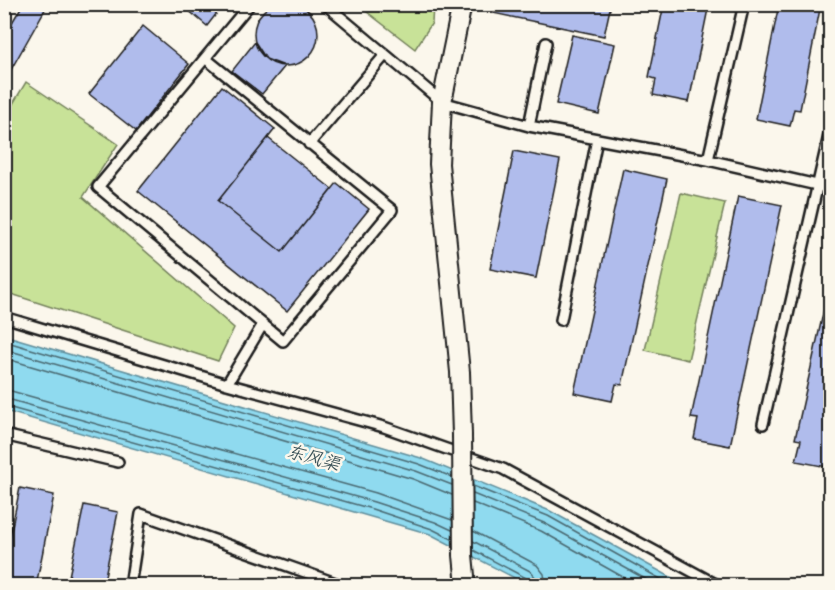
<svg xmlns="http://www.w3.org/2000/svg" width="835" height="590" font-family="Kalam,'LXGW WenKai TC',sans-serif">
	<rect width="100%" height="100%" fill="#fbf7ec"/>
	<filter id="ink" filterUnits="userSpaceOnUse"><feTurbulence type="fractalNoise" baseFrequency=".0167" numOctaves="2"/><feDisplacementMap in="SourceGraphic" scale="12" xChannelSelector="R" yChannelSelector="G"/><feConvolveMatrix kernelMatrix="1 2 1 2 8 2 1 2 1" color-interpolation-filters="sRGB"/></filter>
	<g filter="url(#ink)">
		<path fill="#c8e298" stroke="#727f5a" stroke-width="1.5" d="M 358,5 L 433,5 L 432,23 L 415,49 Z
			M 26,82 L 118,144 L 83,197 L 234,328 L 218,361 L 5,292 L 5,117 Z
			M 681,193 L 725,203 L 688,360 L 645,350 Z"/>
		<path fill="#8fdaef" stroke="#618e9b" stroke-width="1.5" d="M 4,335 L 421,458 L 550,511 L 685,585 L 528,585 L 430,534 L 5,411 Z"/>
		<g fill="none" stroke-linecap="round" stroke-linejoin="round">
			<path stroke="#4a6870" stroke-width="1.5" d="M 4,341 L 419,464 L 452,477
				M 4,349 L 416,471 L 452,485
				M 4,358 L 413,479 L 452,495
				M 4,389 L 376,493 L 452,520
				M 4,398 L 374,502 L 435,522 L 452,530
				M 4,406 L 372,509 L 432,529 L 452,539
				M 473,486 L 548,516 L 673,586
				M 473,494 L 544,523 L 658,586
				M 473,503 L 541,531 L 639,586
				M 473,531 L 537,565 L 544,574 L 546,586
				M 473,541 L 530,571 L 536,578 L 537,586
				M 473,550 L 526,578 L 530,586"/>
		</g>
		<path fill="#b0bcec" stroke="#1c1c1c" stroke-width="1.5" d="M254 34a32 32 0 1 1 64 0a32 32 0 1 1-64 0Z
			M 23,4 L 48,4 L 4,82 L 4,36 Z
			M 181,4 L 224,4 L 207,26 Z
			M 494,4 L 611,4 L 604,36 L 493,13 Z
			M 664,4 L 709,4 L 689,102 L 653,95 L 656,79 L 649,77 Z
			M 779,4 L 821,4 L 800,110 L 794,109 L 790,126 L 756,119 Z
			M 143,26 L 189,64 L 136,131 L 89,94 Z
			M 572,35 L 615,44 L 599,114 L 556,104 Z
			M 255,42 L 266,59 L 285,66 L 262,94 L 232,71 Z
			M 222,86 L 275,129 L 218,201 L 282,252 L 337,183 L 369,209 L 287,311 L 138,191 Z
			M 268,138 L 332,189 L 282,252 L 218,201 Z
			M 514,151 L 560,160 L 536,278 L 490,269 Z
			M 623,169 L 667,179 L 622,385 L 616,384 L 612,401 L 574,393 Z
			M 738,196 L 782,205 L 730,446 L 694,439 L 698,419 L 691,418 Z
			M 830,282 L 830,454 L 827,467 L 796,461 L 801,440 L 795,439 Z
			M 20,488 L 54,495 L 36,586 L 4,586 L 4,564 Z
			M 84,505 L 118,512 L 103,586 L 67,586 Z"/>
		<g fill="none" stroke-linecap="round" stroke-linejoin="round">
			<defs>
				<path id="lane" d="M 325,4 L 442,102 L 529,126 L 708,160 L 830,188
					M 205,58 L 392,210 L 283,341 L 98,187 L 250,4
					M 529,126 L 546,43
					M 309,144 L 385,55
					M 708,160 L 744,4
					M 4,317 L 227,384 L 384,427 L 503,469 L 719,586
					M 561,320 L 597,139
					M 227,384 L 263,324
					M 763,424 L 830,131
					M 4,435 L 118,462
					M 130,586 L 141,514 L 344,586"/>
				<path id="street" d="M 462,4 L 442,102 L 439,164 L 460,372 L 462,435
					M 463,555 L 466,586"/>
			</defs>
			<use href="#lane" stroke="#1c1c1c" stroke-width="14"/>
			<use href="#street" stroke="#1c1c1c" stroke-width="22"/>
			<use href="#lane" stroke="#fbf7ec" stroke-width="9"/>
			<use href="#street" stroke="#fbf7ec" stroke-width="18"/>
			<defs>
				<path id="street-bridge" d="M 462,435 L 463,555"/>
			</defs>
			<use href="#street-bridge" stroke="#1c1c1c" stroke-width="22" stroke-linecap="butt"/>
			<use href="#street-bridge" stroke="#fbf7ec" stroke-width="18"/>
		</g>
	</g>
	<g text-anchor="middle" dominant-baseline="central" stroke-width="5" stroke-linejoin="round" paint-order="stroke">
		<g font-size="18" font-style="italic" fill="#3e555b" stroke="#fbf7ec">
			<text transform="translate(313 459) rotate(16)">东风渠</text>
		</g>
	</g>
	<rect width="835" height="590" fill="none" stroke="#fbf7ec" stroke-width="24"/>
	<rect x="12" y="12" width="811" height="566" fill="none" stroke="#1c1c1c" stroke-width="2" filter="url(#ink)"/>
</svg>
